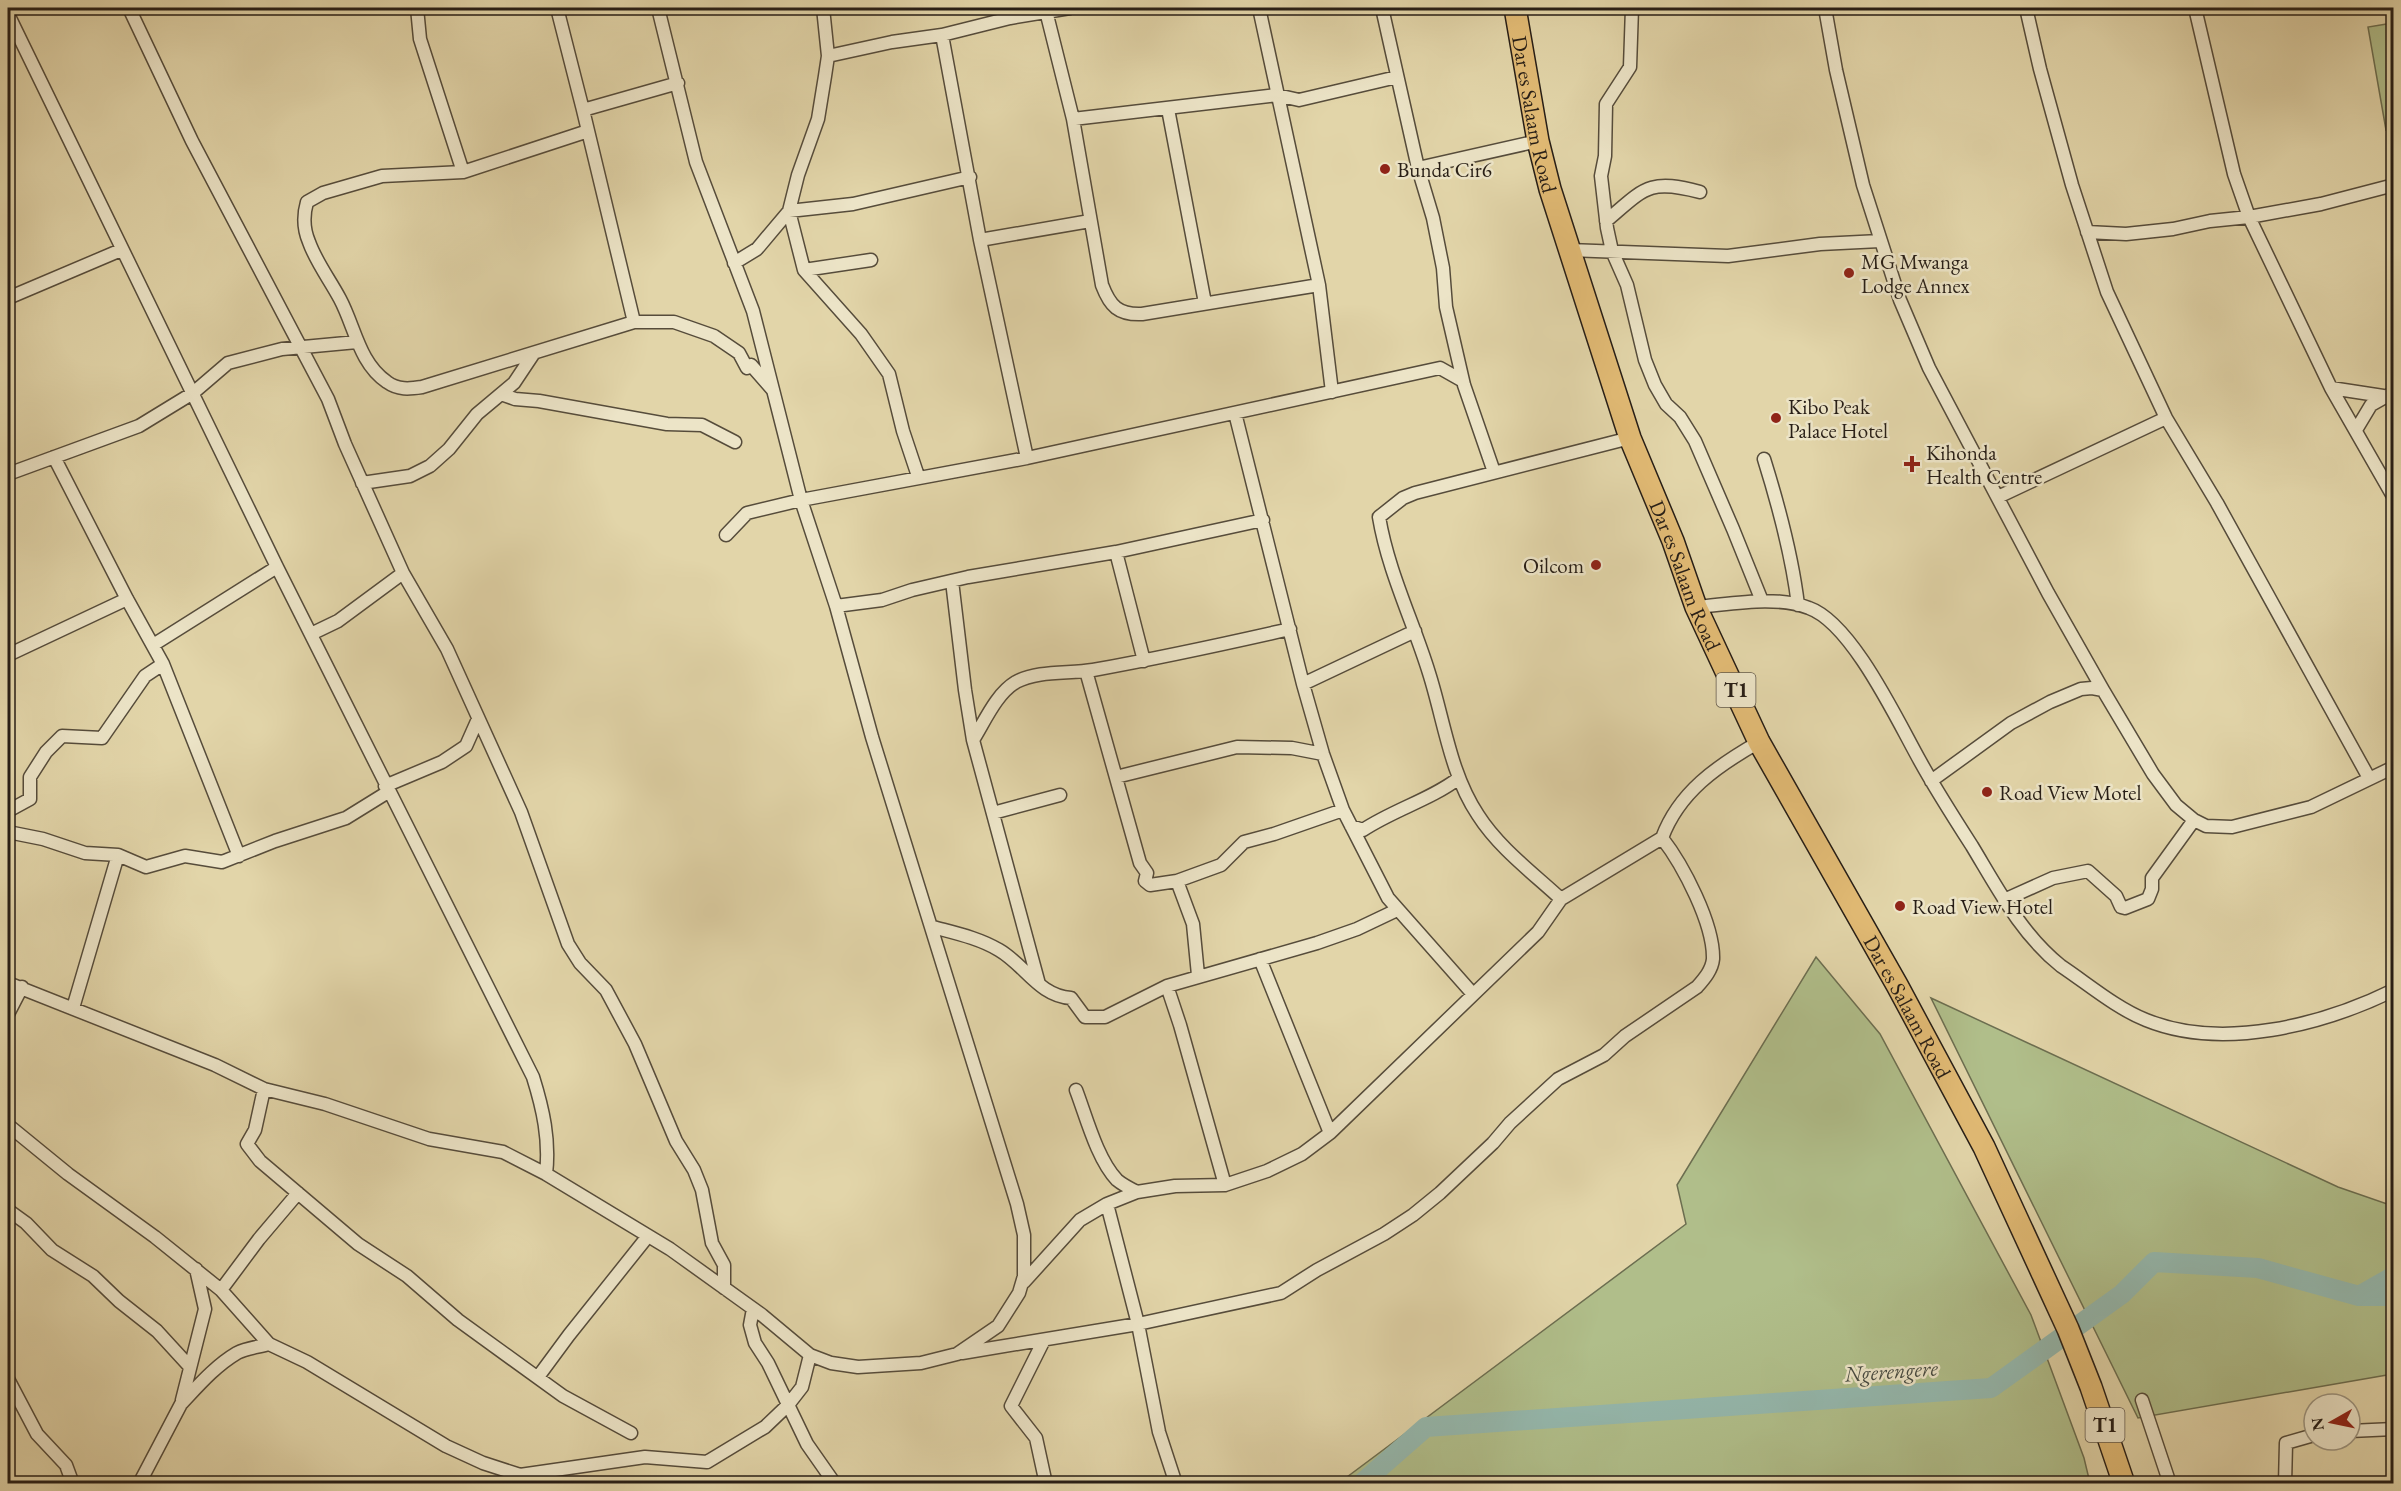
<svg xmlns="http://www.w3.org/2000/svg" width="2401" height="1491" font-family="'EB Garamond',serif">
	<rect width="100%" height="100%" fill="#e2d5a9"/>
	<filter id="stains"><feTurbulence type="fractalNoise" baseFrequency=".00333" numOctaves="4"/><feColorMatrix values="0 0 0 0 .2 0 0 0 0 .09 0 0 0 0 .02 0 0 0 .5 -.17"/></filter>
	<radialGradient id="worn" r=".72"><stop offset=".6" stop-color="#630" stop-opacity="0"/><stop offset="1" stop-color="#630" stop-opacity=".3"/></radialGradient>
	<path fill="#b0be8a" stroke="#6c6e50" stroke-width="1.5" d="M 2393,23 L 2393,128 L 2386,130 L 2368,27 Z
		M 1816,957 L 1880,1034 L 2031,1315 L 2084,1458 L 2090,1483 L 1339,1483 L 1686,1224 L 1677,1185 Z
		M 1931,998 L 2338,1187 L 2393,1206 L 2393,1372 L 2387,1375 L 2138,1418 Z"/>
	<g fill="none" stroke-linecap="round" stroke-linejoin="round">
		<path stroke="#95b8ad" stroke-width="20" d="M 2360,1296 L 2394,1296
			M 1361,1484 L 1426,1427 L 1991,1388 L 2122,1294 L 2154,1262 L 2258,1268 L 2359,1296 L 2394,1276"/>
		<defs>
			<path id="minor" d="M 129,8 L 192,141 L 328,399 L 345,444 L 403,573 L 447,649 L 521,812 L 568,944 L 580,963 L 606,990 L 635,1044 L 676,1141 L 694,1170 L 702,1190 L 712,1243 L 724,1265 L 724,1288
				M 417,8 L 420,39 L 463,172
				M 557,8 L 583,110
				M 1259,8 L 1319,285 L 1332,392
				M 1382,8 L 1418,168 L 1433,218 L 1443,268 L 1446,307 L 1464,385 L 1494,472
				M 1632,8 L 1630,67 L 1606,104 L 1605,156 L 1601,176 L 1607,228 L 1612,251 L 1627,285 L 1645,360 L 1655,385 L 1666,404 L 1680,417 L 1695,441 L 1733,529 L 1762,601
				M 1825,8 L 1836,70 L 1863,185 L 1900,300 L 1929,368 L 2048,593 L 2103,690 L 2153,774 L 2176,805 L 2194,820 L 2206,826 L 2232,827 L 2311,807 L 2394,767
				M 2026,8 L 2040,69 L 2072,185 L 2107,292 L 2166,418 L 2217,503 L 2369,778
				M 2195,8 L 2234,174 L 2249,217 L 2331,388 L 2394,498
				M 1046,11 L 1073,119 L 1102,285 C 1110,306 1118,315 1142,314 L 1319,285
				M 8,14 L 277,567 L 533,1077 C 543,1109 550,1140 546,1174
				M 828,56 L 892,42 L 942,35
				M 1168,109 L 1205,303
				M 1073,119 L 1277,95 L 1299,100 L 1397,77
				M 588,131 L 463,172 L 382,176 L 323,193 L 307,202 C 303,216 303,228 309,242 C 316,262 330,280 340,299 C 355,327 359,363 387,382 C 398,390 409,389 422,387 L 634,322 L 674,322 L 714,336 L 739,353 L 747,368 L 751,365 L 772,389
				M 1418,168 L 1538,141
				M 1606,221 C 1644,189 1648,178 1700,192
				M 2087,232 L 2126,234 L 2173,229 L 2210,221 L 2249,217 L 2321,204 L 2394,185
				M 980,240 L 1090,221
				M 1569,250 L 1728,256 L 1820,244 L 1880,241
				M 871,260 L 804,270 L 789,211 L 853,204 L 970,177
				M 734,263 L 757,249 L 789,211 L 798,175 L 818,119 L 825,76 L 828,56 L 823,8
				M 804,270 L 861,334 L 889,374 L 903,431 L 918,476
				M 8,298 L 121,250
				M 634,322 L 583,110 L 678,83
				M 2331,388 L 2383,396
				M 501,394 L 515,399 L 539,401 L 667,424 L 702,425 L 735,442
				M 1235,413 L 1303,684 L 1323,754 L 1343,810 L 1388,898 L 1472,993
				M 2356,430 L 2371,405 L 2394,392
				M 54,457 L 127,599 L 163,664 L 239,856
				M 1027,458 L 980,240 L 942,35 L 1010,18 L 1070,8
				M 1764,459 C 1779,507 1792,555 1798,605
				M 8,474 L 139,426 L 193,393 L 228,363 L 282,349 L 357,342
				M 362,483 L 410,476 L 430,466 L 449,449 L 477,414 L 514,383 L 534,353
				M 1998,497 L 2166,418
				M 726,535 L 747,513 L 801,500 L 1027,458 L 1440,368 L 1463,381
				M 1116,552 L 1144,661
				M 952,581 L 965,690 L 973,740 L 1039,984
				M 836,606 L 882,600 L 912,590 L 968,577 L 1116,552 L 1263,520
				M 1696,607 C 1732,604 1775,595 1809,608 C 1852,623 1898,722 1920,761 C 1936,790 1954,818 1972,846 C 1998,889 2021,934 2061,966 C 2088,984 2116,1008 2146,1020 C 2222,1051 2323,1025 2394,990
				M 311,634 L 338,621 L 403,573
				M 153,645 L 277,567
				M 8,655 L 127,599
				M 1086,671 L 1140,863 L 1147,873 L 1145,881 L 1150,885 L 1177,881 L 1221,865 L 1244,842 L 1274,834 L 1343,810
				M 1303,684 L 1415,631
				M 973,740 C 985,721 996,694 1016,682 C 1038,670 1069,674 1093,670 C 1159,658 1224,644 1290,629
				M 1116,777 L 1237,747 L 1292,748 L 1323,754
				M 1931,781 L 2011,723 L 2050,702 L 2081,689 L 2092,688 L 2103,690
				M 385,786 L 442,762 L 466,746 L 478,719
				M 8,811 L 30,799 L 30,777 L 46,752 L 62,736 L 102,738 L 145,676 L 163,664
				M 993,813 L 1060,795
				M 1351,826 L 1363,830 C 1395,809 1430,800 1459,778
				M 8,832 L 43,839 L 85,853 L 118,855 L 146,867 L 185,856 L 222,862 L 275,841 L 346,818 L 388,792
				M 1177,881 L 1193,924 L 1198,975
				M 1561,899 C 1533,873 1499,848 1478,815 C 1450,773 1444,720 1429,673 C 1413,621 1388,571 1379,517 L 1403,498 L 1415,493 L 1630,438
				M 2004,900 L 2053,878 L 2088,871 L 2116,896 L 2121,907 L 2125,908 L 2148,899 L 2152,889 L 2152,878 L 2194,820
				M 933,927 C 955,933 979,938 999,950 C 1025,965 1039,996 1071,998 L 1085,1017 L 1105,1017 L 1167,986 L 1317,943 L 1357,929 L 1397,910
				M 1260,959 L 1330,1133
				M 8,983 L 215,1065 L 264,1089 L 325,1104 L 429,1139 L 503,1152 L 546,1174 L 670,1249 L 762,1315 L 810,1355 L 831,1363 L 858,1367 L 921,1363 L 957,1354 L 998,1326 L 1019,1293 L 1024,1276 L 1024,1235 L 1017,1204 L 872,737 L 836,606 L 801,500 L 753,311 L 696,162 L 658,8
				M 1167,986 L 1180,1025 L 1225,1185
				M 73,1008 L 118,855
				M 8,1014 L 22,987
				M 264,1089 L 255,1130 L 247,1144 L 260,1161 L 358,1244 L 407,1276 L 458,1320 L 563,1396 L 631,1433
				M 1076,1090 C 1086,1116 1097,1159 1117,1180 C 1123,1185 1131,1189 1137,1192
				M 8,1125 L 68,1174 L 155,1237 L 221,1290 L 269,1344 L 307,1362 L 446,1446 L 483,1463 L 520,1475 L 645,1457 L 707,1462 L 765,1427 L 788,1405 L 802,1387 L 810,1355
				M 1107,1204 L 1138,1324 L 1159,1432 L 1176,1484
				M 8,1210 L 26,1223 L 52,1250 L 93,1276 L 119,1301 L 157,1331 L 190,1367
				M 1024,1282 L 1080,1220 L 1107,1204 L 1137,1192 L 1175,1186 L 1225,1185 L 1267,1171 L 1302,1154 L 1330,1133 L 1538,932 L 1561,899 L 1662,838 C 1679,792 1717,766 1759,742
				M 221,1290 L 259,1239 L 298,1193
				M 753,1309 L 750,1325 L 755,1343 L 768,1363 L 807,1444 L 835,1484
				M 1044,1340 L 1011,1406 L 1036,1438 L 1046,1484
				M 962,1353 L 1138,1324 L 1281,1293 L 1317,1270 L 1384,1234 L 1413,1215 L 1440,1193 L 1493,1143 L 1510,1123 L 1558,1079 L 1604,1055 L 1625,1036 L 1697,987 C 1704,979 1712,970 1713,959 C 1714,924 1683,865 1662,838
				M 538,1377 L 569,1335 L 648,1236
				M 8,1379 L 37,1434 L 66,1465 L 73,1484
				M 182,1400 L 205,1309 L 196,1269
				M 2142,1400 L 2170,1484
				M 2350,1431 L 2394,1429
				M 139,1484 L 181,1404 C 198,1386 215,1366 237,1353 C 246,1348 259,1347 269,1344
				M 2285,1484 L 2286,1443 L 2314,1435"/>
			<g id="trunk">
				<path id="s1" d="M 1515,8 L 1538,141 L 1550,189 L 1630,438 L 1673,541 L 1696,607 L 1759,742 L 1897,985 L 1984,1147 L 2068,1329 L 2091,1387 L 2124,1484"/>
			</g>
		</defs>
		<use href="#minor" stroke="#564c3b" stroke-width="15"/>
		<use href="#trunk" stroke="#271e16" stroke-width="24"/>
		<use href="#minor" stroke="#ece4c7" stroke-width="12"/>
		<use href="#trunk" stroke="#e1ba74" stroke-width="21"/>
	</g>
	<g fill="#8f2418" stroke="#ece4c7" stroke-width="2">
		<circle cx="1385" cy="169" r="6"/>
		<circle cx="1849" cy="273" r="6"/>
		<circle cx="1776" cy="418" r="6"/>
		<path d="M1909 455h6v6h6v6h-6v6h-6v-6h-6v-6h6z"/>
		<circle cx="1596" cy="565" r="6"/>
		<circle cx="1987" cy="792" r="6"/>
		<circle cx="1900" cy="906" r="6"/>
	</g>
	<g text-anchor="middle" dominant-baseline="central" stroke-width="5" stroke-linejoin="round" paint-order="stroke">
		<g fill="#ece4c7" stroke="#62594b" stroke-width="1.5">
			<rect x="1716.5" y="673" width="39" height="34" rx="4.5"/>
			<rect x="2085.5" y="1408" width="39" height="34" rx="4.5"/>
		</g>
		<g font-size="20" font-weight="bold" fill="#271e16">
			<text x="1736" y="690">T1</text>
			<text x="2105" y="1425">T1</text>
		</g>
		<g font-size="21" fill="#271e16" stroke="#ece4c7">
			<text stroke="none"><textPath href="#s1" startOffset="108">Dar es Salaam Road</textPath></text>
			<text stroke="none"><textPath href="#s1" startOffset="594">Dar es Salaam Road</textPath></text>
			<text stroke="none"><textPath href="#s1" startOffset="1080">Dar es Salaam Road</textPath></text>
		</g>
		<g font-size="21" fill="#271e16" stroke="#ece4c7" text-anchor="start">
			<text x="1397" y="169">Bunda Cir6</text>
			<text x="1861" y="261">MG Mwanga<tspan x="1861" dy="24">Lodge Annex</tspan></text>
			<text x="1788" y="406">Kibo Peak<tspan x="1788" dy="24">Palace Hotel</tspan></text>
			<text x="1926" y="452">Kihonda<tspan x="1926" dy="24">Health Centre</tspan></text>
			<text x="1584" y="565" text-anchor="end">Oilcom</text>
			<text x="1999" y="792">Road View Motel</text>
			<text x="1912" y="906">Road View Hotel</text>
		</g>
		<g font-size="22" font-style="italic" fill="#484c43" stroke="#ece4c7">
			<text transform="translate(1891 1371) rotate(-4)">Ngerengere</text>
		</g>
	</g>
	<rect width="2401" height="1491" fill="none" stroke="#e2d5a9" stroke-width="30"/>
	<rect x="9" y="9" width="2383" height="1473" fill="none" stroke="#271e16" stroke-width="3"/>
	<rect x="15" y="15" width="2371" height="1461" fill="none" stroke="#271e16" stroke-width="1.5"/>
	<g transform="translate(2332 1422) rotate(261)"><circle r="28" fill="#ece4c7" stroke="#9d9580" stroke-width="1.5"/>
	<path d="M0-4.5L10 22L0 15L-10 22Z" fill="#8f2418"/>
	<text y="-9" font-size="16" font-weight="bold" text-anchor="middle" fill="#271e16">N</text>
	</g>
	<rect width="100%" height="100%" filter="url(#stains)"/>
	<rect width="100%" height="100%" fill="url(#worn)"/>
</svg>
